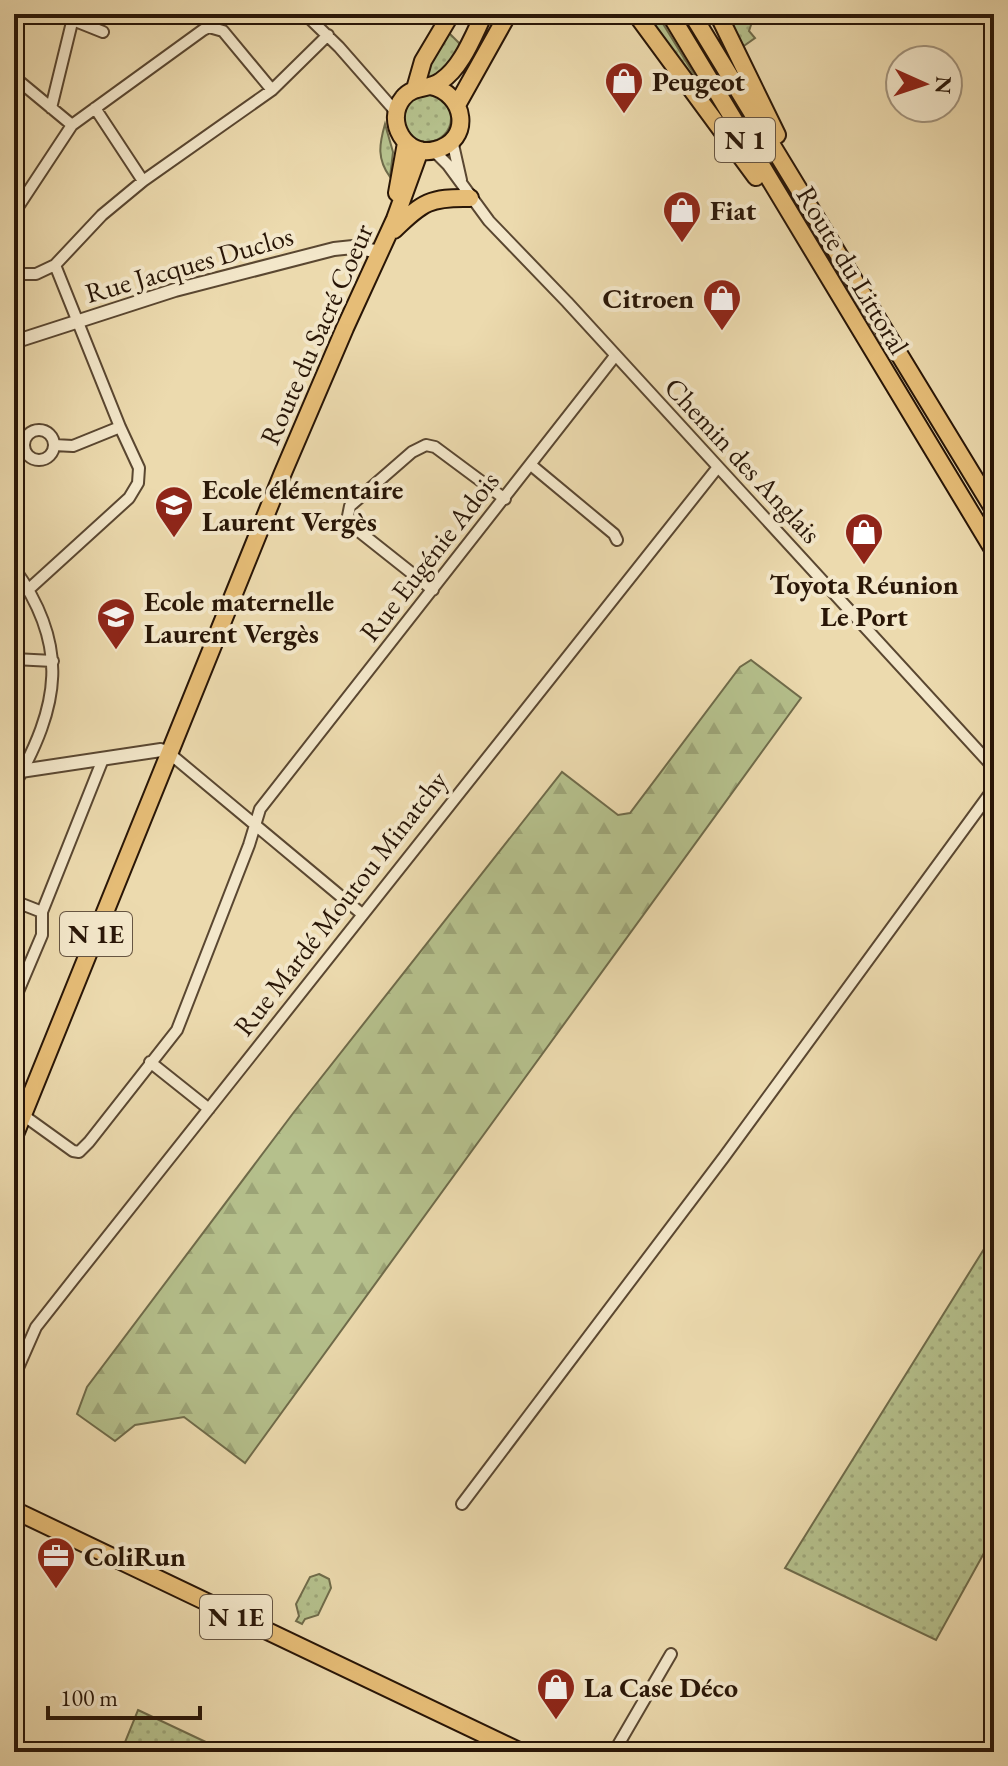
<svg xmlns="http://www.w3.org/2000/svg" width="1008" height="1766" font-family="'EB Garamond',serif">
	<defs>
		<pattern id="grass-dots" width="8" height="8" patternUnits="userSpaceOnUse" patternTransform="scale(2)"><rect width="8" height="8" fill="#b5c08c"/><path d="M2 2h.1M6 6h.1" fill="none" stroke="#9ca477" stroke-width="1.8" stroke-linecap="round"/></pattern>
		<pattern id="forest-firs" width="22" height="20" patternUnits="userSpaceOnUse" patternTransform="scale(2)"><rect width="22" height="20" fill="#b5c08c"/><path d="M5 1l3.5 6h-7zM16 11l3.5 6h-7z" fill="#9ca477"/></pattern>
	</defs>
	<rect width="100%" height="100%" fill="#ecdaae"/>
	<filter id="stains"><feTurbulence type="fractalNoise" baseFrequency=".0025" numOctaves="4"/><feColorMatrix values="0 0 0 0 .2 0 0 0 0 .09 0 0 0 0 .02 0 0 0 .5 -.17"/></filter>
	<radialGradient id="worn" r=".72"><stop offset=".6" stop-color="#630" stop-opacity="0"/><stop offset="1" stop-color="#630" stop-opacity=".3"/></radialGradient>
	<path fill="url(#grass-dots)" stroke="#6f6b4a" stroke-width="2" d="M 641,14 L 657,14 L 703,89 L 700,92 Z
		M 729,14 L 750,14 L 752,22 L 749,31 L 755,38 L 741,48 Z
		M 446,30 L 463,47 L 445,75 L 420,83 Z
		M403 118a24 24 0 1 1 48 0a24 24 0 1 1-48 0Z
		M 385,124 L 393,152 L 390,177 C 377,159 379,145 385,124 Z
		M 994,1233 L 994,1535 L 936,1640 L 785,1568 Z
		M 319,1574 L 329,1579 L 331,1588 L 318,1615 L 305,1619 L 302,1624 L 296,1621 L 299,1616 L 296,1604 L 310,1577 Z
		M 138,1710 L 227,1752 L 121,1752 Z"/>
	<path fill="url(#forest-firs)" stroke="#6f6b4a" stroke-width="2" d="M 751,660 L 801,698 L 245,1463 L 184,1417 L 135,1425 L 115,1441 L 77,1414 L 87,1387 L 294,1112 L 562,772 L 618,815 L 630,813 L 740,667 Z"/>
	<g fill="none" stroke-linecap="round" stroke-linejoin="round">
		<defs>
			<path id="minor" d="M 305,14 L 339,47 L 396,112
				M 73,20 L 103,32
				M 14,77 L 72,125
				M 51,108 L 74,14
				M 95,108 L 143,181
				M 452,140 L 461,180
				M 434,151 L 448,165 L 489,221 L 567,302 L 994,768
				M 14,213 L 72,125 L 203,30 L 209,27 L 223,31 L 272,90
				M 14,274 L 36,274 L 55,265 L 102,215 L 143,181 L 272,90 L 328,35
				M24 445a15 15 0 1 1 30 0a15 15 0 1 1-30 0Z
				M 54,445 L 73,446 L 120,427
				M 531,465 L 614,534 L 617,540
				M 14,568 C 70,646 60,705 14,786
				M 29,589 L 129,498 L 138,483 L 139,468 L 120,427 L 55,265
				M 433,590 L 351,525 L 348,516 L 350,506 L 412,452 L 426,445 L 435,447 L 505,499
				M 14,659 L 53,661
				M 169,753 L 362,914
				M 14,901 L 42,912
				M 14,1001 L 42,935 L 42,912 L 103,759
				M 150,1062 L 209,1109
				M 23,1115 L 73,1151 L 79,1152 L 89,1142 L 177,1030 L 249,845 L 260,809 L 615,356
				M 14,1377 L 36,1327 L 73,1280 L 718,467
				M 462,1504 L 724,1157 L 994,788
				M 614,1752 L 671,1654"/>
			<path id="tertiary" d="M 14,342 L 175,290 L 334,249 L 353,247 L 380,252
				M 14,772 L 161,750 L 169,753"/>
			<path id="primary" d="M 430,86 C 466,93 473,141 435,150 C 406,158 384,121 403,98 C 413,85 429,90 441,81 C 462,67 473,36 484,14
				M 415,89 L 423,61 L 451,14
				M 457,105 L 508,14
				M 397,193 L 406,143
				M 394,230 C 423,202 430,197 470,198
				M 14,1137 L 282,475 L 345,328 L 395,219 L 420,150
				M 14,1510 L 521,1752"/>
			<path id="trunk" d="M 636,14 L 756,177
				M 670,14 L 994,551
				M 692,14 L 994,510
				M 718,14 L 777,135"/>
		</defs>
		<use href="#minor" stroke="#5a4731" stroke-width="14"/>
		<use href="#tertiary" stroke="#5a4731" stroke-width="16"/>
		<use href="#primary" stroke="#291607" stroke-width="20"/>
		<use href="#trunk" stroke="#291607" stroke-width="20"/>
		<use href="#minor" stroke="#f3e7ca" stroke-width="10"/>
		<use href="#tertiary" stroke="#f3e7ca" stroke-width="12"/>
		<use href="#primary" stroke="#e6bd77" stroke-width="16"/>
		<use href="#trunk" stroke="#e6bd77" stroke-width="16"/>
	</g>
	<defs>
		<symbol id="shop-pin" viewBox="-11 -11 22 30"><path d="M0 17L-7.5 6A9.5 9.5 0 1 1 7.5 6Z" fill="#8f2418" stroke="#f3e7ca"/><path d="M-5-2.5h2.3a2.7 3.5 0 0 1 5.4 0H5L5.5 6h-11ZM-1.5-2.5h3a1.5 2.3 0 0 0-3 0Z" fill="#fff"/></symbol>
		<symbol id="school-pin" viewBox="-11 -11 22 30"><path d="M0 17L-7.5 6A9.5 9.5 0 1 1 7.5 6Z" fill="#8f2418" stroke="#f3e7ca"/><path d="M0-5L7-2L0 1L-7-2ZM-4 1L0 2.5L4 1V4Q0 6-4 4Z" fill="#fff"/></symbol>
		<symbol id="office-pin" viewBox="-11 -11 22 30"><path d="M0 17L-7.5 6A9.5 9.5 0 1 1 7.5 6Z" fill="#8f2418" stroke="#f3e7ca"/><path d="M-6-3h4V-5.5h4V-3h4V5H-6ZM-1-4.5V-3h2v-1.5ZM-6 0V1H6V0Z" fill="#fff"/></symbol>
	</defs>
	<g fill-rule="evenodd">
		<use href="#shop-pin" x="602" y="59" width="44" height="60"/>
		<use href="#shop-pin" x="660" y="188" width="44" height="60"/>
		<use href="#shop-pin" x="700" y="276" width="44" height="60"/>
		<use href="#school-pin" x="152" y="483" width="44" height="60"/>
		<use href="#shop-pin" x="842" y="510" width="44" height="60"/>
		<use href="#school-pin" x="94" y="595" width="44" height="60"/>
		<use href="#office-pin" x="34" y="1534" width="44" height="60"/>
		<use href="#shop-pin" x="534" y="1665" width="44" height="60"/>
	</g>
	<g text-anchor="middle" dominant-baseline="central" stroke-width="8" stroke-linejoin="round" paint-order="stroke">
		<g fill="#f3e7ca" stroke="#665542" stroke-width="2">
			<rect x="715" y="118" width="60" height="44" rx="6"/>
			<rect x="60" y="912" width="72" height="44" rx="6"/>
			<rect x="200" y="1595" width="72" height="44" rx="6"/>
		</g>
		<g font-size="26" font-weight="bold" fill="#291607">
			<text x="745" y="140">N 1</text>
			<text x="96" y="934">N 1E</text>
			<text x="236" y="1617">N 1E</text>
		</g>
		<g font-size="28" font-weight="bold" fill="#291607" stroke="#f3e7ca" text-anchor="start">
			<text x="652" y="81">Peugeot</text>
			<text x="710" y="210">Fiat</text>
			<text x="694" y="298" text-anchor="end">Citroen</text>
			<text x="202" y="489">Ecole élémentaire<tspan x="202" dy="32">Laurent Vergès</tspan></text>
			<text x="864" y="584" text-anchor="middle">Toyota Réunion<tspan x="864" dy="32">Le Port</tspan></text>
			<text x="144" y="601">Ecole maternelle<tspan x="144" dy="32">Laurent Vergès</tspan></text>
			<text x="84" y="1556">ColiRun</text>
			<text x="584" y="1687">La Case Déco</text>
		</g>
		<g font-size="28" fill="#291607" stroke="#f3e7ca">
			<text transform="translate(189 264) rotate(-16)">Rue Jacques Duclos</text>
			<text transform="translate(853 270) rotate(59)">Route du Littoral</text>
			<text transform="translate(316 334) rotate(-66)">Route du Sacré Coeur</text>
			<text transform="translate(743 460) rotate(47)">Chemin des Anglais</text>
			<text transform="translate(429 556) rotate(-52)">Rue Eugénie Adois</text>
			<text transform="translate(340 903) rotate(-52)">Rue Mardé Moutou Minatchy</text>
		</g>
	</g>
	<rect width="1008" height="1766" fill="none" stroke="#ecdaae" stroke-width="48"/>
	<rect x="16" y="16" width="976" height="1734" fill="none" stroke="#291607" stroke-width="4"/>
	<rect x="24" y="24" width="960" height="1718" fill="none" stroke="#291607" stroke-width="2"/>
	<g transform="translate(924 84) rotate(93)"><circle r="38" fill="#f3e7ca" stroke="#a2937c" stroke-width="2"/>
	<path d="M0-6L14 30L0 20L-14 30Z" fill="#8f2418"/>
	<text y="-12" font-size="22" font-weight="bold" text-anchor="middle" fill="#291607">N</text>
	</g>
	<path d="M48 1706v12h152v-12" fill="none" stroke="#291607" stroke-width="4"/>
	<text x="60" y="1706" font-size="24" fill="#291607" stroke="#f3e7ca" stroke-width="6" paint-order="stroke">100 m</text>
	<rect width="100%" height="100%" filter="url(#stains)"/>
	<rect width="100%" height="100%" fill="url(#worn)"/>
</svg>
